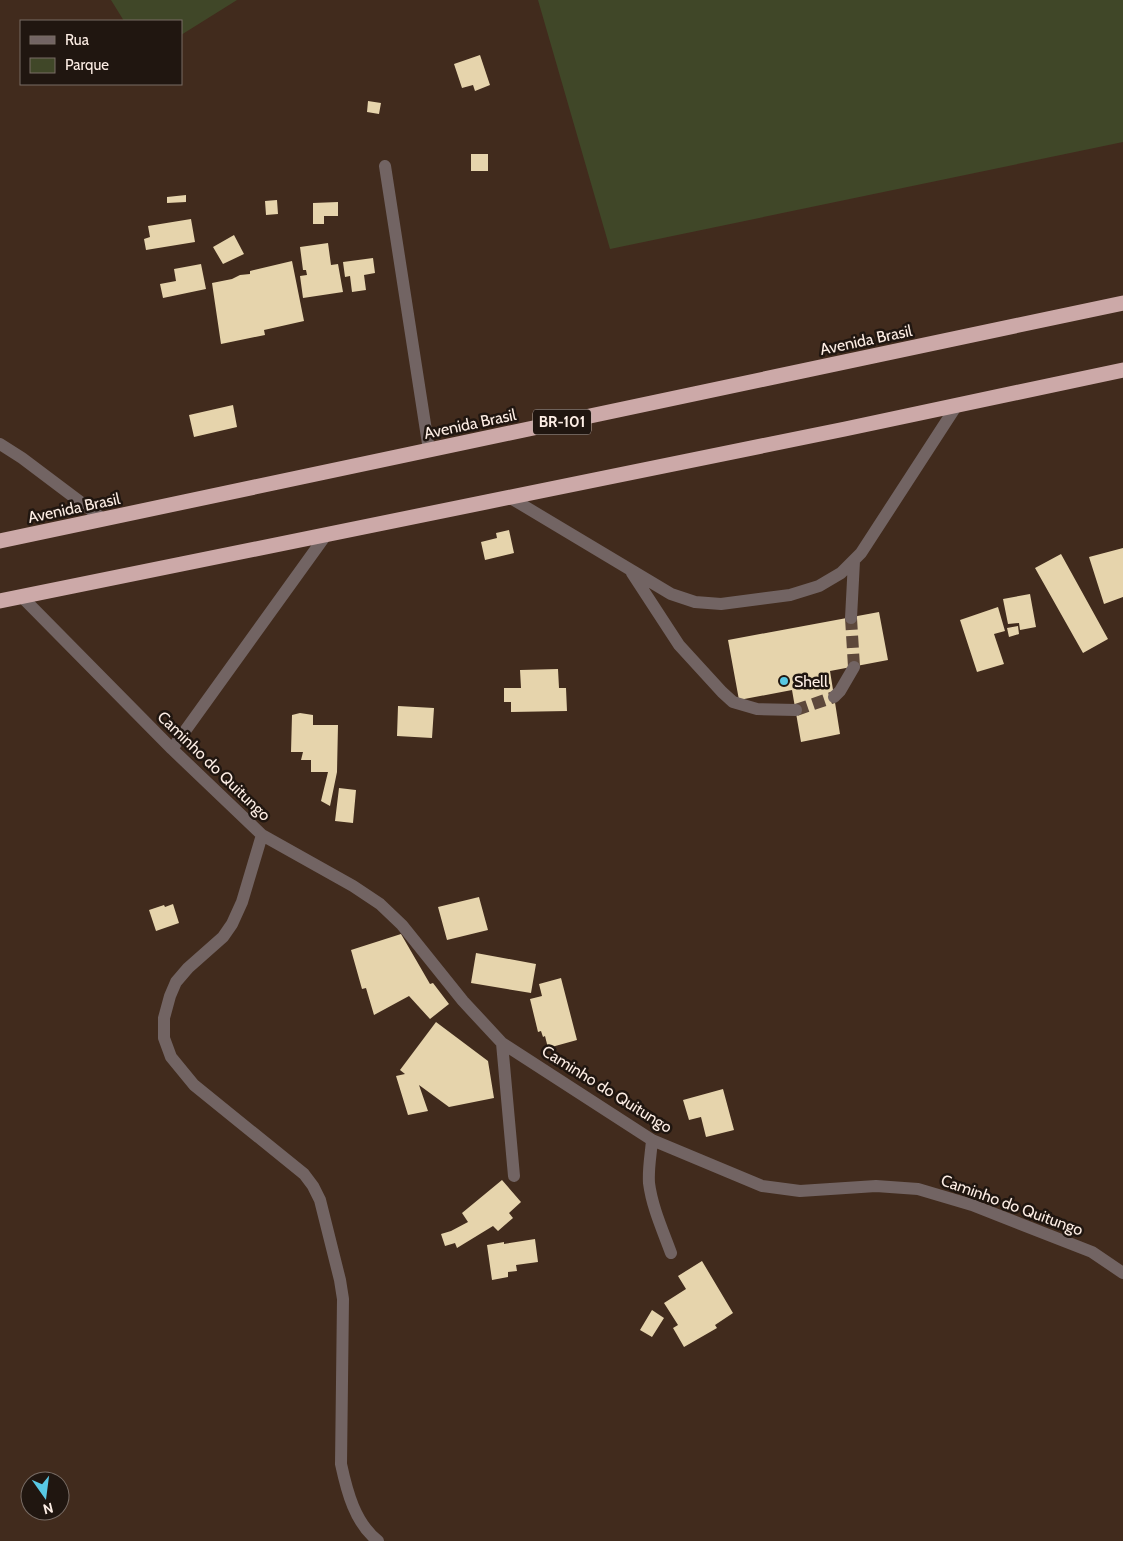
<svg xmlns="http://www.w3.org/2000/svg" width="1123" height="1541" font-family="Cabin,sans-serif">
	<rect width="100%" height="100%" fill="#412b1d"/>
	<path fill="#404728" d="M 111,0 L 237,0 L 181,35 L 181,21 L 124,21 Z
		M 538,0 L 1123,0 L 1123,142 L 610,249 Z"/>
	<path fill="#e6d4ac" d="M 480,55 L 490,85 L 475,91 L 473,85 L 462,88 L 454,64 Z
		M 368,101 L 381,103 L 379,114 L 367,112 Z
		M 471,154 L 488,154 L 488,171 L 471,171 Z
		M 186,195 L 186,202 L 167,203 L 167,197 Z
		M 277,200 L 278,214 L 266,215 L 265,201 Z
		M 338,202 L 338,216 L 324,216 L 324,224 L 313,224 L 313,203 Z
		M 191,219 L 195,242 L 146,250 L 144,239 L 150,237 L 148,226 Z
		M 234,235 L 244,254 L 223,264 L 213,247 Z
		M 328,243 L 331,265 L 338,264 L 343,292 L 303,298 L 300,276 L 307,275 L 306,270 L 303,270 L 300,247 Z
		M 373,258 L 375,273 L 364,275 L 366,290 L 352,292 L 350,276 L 345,277 L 343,262 Z
		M 292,261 L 304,321 L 264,330 L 265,335 L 221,344 L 212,283 L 232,279 L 240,275 L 250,274 L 250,271 Z
		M 201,264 L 206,289 L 163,298 L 160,284 L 176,281 L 174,269 Z
		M 233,405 L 237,427 L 194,437 L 189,415 Z
		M 509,530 L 514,553 L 485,560 L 481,542 L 497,538 L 496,533 Z
		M 1123,548 L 1123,597 L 1104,604 L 1089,557 Z
		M 1061,554 L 1108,639 L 1083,653 L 1035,568 Z
		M 1030,594 L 1036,627 L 1020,630 L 1019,623 L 1008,624 L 1003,599 Z
		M 998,607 L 1005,631 L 994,634 L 1004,664 L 977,672 L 960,620 Z
		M 879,612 L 888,660 L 830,671 L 840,734 L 801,742 L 792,690 L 739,700 L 728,640 Z
		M 1018,626 L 1019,634 L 1009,637 L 1007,628 Z
		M 558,669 L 559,688 L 566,688 L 567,711 L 511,712 L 511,702 L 504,702 L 504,688 L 521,688 L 520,670 Z
		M 398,706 L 434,708 L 432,738 L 397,736 Z
		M 300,713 L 313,715 L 313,725 L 338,725 L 337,772 L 330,806 L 321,801 L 328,772 L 311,772 L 311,760 L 301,760 L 303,752 L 291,752 L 292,715 Z
		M 339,788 L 356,790 L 353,823 L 335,821 Z
		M 479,897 L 488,930 L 447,940 L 438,907 Z
		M 173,904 L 179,923 L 156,931 L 149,910 L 164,905 L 165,907 Z
		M 401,934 L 430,984 L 433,983 L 449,1004 L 430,1019 L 409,996 L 374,1015 L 366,988 L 362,989 L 351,950 Z
		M 476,953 L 536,964 L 531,993 L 471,983 Z
		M 561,978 L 577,1040 L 548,1048 L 545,1036 L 543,1037 L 541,1031 L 538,1032 L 530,999 L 542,996 L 539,984 Z
		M 436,1022 L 488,1061 L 494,1098 L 449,1107 L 419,1085 L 428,1111 L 408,1115 L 396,1076 L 405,1074 L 400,1070 Z
		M 723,1089 L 734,1130 L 706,1137 L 701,1117 L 689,1120 L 683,1100 Z
		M 502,1180 L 521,1202 L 509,1213 L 513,1218 L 498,1231 L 493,1226 L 457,1248 L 455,1243 L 445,1246 L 441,1234 L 451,1231 L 468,1222 L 462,1213 Z
		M 535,1239 L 538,1262 L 516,1265 L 517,1271 L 508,1272 L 508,1277 L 492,1280 L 487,1245 L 504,1242 L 504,1244 Z
		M 702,1261 L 733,1313 L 715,1325 L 717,1328 L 684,1347 L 673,1328 L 678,1325 L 664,1303 L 686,1289 L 678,1276 Z
		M 652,1310 L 664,1318 L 652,1337 L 640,1330 Z"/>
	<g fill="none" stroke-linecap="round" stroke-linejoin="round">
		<path stroke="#5d483b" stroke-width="12" stroke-dasharray="12 6" stroke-linecap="butt" d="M 851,618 L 854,667
			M 796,710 L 834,697"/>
		<path stroke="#726463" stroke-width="12" d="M 385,166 L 429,450
			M 0,444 L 22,458 L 103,519
			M 509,497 L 671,594 L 695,602 L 721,604 L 790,595 L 819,586 L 841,573 L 861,553 L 957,405
			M 632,573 L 679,645 L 722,692 L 733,702 L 757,709 L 796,710
			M 22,597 L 172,749 L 262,835 L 353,886 L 380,904 L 402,925 L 463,1001 L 502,1043 L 652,1140 L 762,1186 L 800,1191 L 876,1186 L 918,1189 L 972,1205 L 1092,1252 L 1123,1273
			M 851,618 L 854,561
			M 834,697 L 840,691 L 854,667
			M 172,749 L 326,535
			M 262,835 L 242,902 L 232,924 L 223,937 L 188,968 L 176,982 L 170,996 L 164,1018 L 164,1038 L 171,1057 L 194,1085 L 304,1174 L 313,1186 L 320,1200 L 340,1280 L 343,1299 L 341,1464 C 347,1492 355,1523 378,1541
			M 502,1043 L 514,1176
			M 652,1140 C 651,1154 648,1168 649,1183 C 652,1207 663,1231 671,1253"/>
		<path stroke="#cca9a8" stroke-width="15" d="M 0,541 L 1123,303
			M 0,601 L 845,429 L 1123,370"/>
	</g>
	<circle fill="#58c8e4" stroke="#201610" stroke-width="2" cx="784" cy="681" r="5"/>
	<g text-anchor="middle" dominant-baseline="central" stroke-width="5" stroke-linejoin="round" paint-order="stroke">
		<rect fill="#201610" stroke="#bbada5" stroke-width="1" x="533" y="409.5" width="58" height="25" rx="4"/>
		<g font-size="15" font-weight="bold" fill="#fdeee5">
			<text x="562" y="422">BR-101</text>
		</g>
		<g font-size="16" fill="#fdeee5" stroke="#201610">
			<text transform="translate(866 340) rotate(-12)">Avenida Brasil</text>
			<text transform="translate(470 424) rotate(-12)">Avenida Brasil</text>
			<text transform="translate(74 508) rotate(-12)">Avenida Brasil</text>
			<text transform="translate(214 766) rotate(44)">Caminho do Quitungo</text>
			<text transform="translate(607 1089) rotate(32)">Caminho do Quitungo</text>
			<text transform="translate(1012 1205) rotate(20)">Caminho do Quitungo</text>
		</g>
		<g font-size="16" fill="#fdeee5" stroke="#201610" text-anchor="start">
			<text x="794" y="681">Shell</text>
		</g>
	</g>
	<rect x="20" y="20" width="162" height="65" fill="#201610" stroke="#786c65"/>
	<rect x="30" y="36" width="25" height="8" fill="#726463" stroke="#786c65"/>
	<text x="65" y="45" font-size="15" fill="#fdeee5">Rua</text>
	<rect x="30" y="58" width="25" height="15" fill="#404728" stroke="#786c65"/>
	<text x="65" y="70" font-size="15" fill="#fdeee5">Parque</text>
	<g transform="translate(45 1496) rotate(166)"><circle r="24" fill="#201610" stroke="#786c65"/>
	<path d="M0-4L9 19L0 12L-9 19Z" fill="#58c8e4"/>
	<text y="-8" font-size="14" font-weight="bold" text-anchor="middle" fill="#fdeee5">N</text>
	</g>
</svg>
